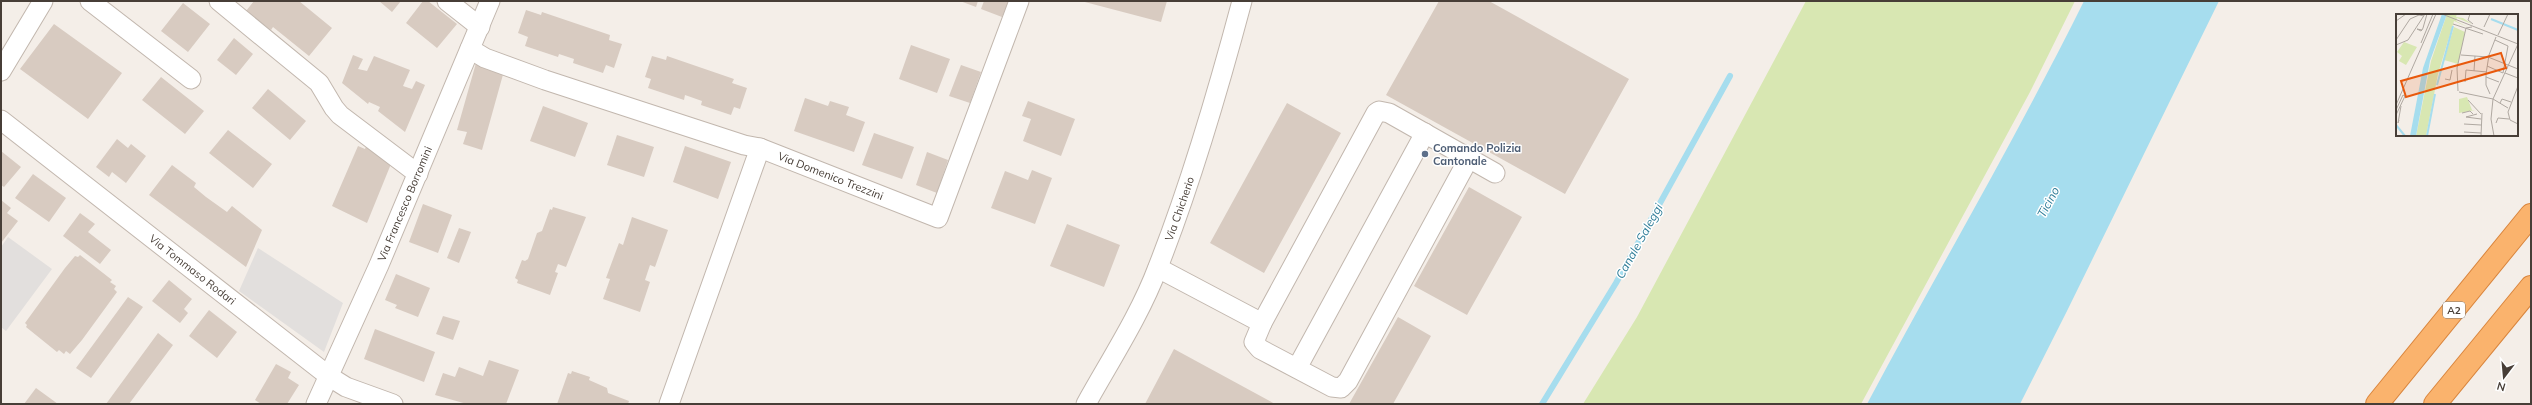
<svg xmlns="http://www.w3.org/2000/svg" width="2532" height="405" font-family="Mulish,sans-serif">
	<rect width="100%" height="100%" fill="#f4eee8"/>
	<path fill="#d8e7b2" d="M 1806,1 L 2075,1 L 2030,92 L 1861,404 L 1583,404 L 1637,317 Z"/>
	<path fill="#e2dfdd" d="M 8,237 L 52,269 L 6,331 L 1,327 L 1,247 Z
		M 258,248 L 343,303 L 324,352 L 239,291 Z"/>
	<path fill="#a6ddee" d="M 2084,1 L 2219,1 L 2067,311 L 2020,404 L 1867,404 C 1939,269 2016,138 2084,1 Z"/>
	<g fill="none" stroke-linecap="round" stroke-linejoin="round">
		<path stroke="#a6ddee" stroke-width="6" d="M 1542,404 L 1616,283 L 1730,76"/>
	</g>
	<path fill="#d8cbc1" d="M 254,1 L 299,1 L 332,28 L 309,56 L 273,27 L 271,30 L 246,11 Z
		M 379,1 L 401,1 L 392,12 Z
		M 423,1 L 428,1 L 457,24 L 437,48 L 406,23 Z
		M 960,1 L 978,1 L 976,7 Z
		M 984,1 L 1009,1 L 1002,17 L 981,9 Z
		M 1081,1 L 1167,1 L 1161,22 Z
		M 1439,1 L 1489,1 L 1629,79 L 1565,194 L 1386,95 Z
		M 183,3 L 210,24 L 188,52 L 161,31 Z
		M 526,10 L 541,15 L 542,12 L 610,35 L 609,40 L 622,44 L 614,68 L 606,65 L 603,73 L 573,63 L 574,59 L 559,54 L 558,57 L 525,46 L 528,37 L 518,33 Z
		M 54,24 L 122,73 L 88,119 L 20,69 Z
		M 234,38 L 253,54 L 236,75 L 217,60 Z
		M 911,45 L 950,59 L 937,93 L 899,79 Z
		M 353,55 L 363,59 L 358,69 L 367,71 L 374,56 L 410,70 L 403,86 L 412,89 L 416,81 L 425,85 L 405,132 L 378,111 L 380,107 L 369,102 L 368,104 L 342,83 Z
		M 652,56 L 666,60 L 667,56 L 734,79 L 732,83 L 747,88 L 740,109 L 734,107 L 731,115 L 701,105 L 702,101 L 685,95 L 684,100 L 648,88 L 651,79 L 645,77 Z
		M 476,63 L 504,71 L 482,150 L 463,144 L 467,132 L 457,130 Z
		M 961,65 L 981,72 L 970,103 L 949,96 Z
		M 161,77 L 204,111 L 185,134 L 142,100 Z
		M 268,89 L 306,121 L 290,140 L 252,108 Z
		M 805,98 L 828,106 L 830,101 L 849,107 L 846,115 L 865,122 L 854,152 L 794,131 Z
		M 1028,101 L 1075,119 L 1061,156 L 1023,141 L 1031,119 L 1022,116 Z
		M 1287,103 L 1341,133 L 1264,273 L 1210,243 Z
		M 543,106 L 588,123 L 575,157 L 530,141 Z
		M 228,130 L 272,164 L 253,188 L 209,153 Z
		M 874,133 L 914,147 L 902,179 L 862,165 Z
		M 617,135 L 654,147 L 644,177 L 607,165 Z
		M 117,139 L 128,148 L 131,144 L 146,156 L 126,183 L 112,172 L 109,177 L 96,167 Z
		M 368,142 L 393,159 L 367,223 L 332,206 L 358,146 L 365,149 Z
		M 685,146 L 731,162 L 718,199 L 673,182 Z
		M 1,151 L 21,167 L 4,187 L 1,185 Z
		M 927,152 L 948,160 L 937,193 L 916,185 Z
		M 172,165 L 196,183 L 194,187 L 206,197 L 227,212 L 232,206 L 262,230 L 246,267 L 149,195 Z
		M 1032,170 L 1052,178 L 1035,224 L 991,208 L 1005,171 L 1028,180 Z
		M 33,174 L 66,198 L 49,222 L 15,198 Z
		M 1469,187 L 1522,217 L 1467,315 L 1414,286 Z
		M 1,200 L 11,208 L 7,213 L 18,221 L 1,243 Z
		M 423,204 L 452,215 L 438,253 L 409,242 Z
		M 553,207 L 586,217 L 566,267 L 558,264 L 555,272 L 558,273 L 550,295 L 517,283 L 518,280 L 515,278 L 522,260 L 525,261 L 528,259 L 537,233 L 542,231 L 550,209 L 552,210 Z
		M 80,213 L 95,224 L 88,232 L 111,250 L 100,264 L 63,236 Z
		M 632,217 L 668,230 L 655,267 L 650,265 L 645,280 L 650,282 L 640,312 L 603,299 L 610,279 L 606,278 L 619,243 L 623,245 Z
		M 1067,224 L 1120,245 L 1104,287 L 1050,266 Z
		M 459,228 L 471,232 L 459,263 L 447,258 Z
		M 80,255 L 112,280 L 110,282 L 116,286 L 114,289 L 117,292 L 82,340 L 70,354 L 66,351 L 64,354 L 59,350 L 57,352 L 26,327 L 27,325 L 25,323 L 65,268 L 75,256 L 78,257 Z
		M 396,274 L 430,288 L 418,317 L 395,308 L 397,305 L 385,300 Z
		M 169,280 L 192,299 L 184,309 L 188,313 L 180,323 L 152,301 Z
		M 128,297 L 143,307 L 91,378 L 76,368 Z
		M 209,310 L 237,332 L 217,358 L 189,336 Z
		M 443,316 L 460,321 L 453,340 L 436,334 Z
		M 1398,317 L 1431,336 L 1393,404 L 1349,404 Z
		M 375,329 L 435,352 L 424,382 L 364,359 Z
		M 158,333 L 173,345 L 129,404 L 106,404 Z
		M 1174,349 L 1275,404 L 1145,404 Z
		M 489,360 L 519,370 L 506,404 L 467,404 L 435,395 L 443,373 L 455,377 L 459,367 L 483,376 Z
		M 276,364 L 291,372 L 288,378 L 299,385 L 287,404 L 261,404 L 255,400 Z
		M 572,371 L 590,377 L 589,380 L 607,388 L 608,393 L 629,401 L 628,404 L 557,404 L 568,373 L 571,374 Z
		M 36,388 L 58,404 L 24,404 Z"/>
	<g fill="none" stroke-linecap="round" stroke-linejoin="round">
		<defs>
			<g id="minor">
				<path d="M 90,1 L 191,79"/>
				<path d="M 219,1 L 319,83 L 334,108 L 340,115 L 418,174"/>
				<path d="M 447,1 L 480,27"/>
				<path id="s1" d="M 470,49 L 485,58 L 545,80 L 744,145 L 760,148 L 938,218 L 1019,1"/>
				<path d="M 1,71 L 43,1"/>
				<path id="s2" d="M 1,120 L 330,377 L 346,387 L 393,404"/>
				<path d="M 1158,268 L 1262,323 L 1254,342 L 1260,349 L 1332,387 L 1341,388 L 1348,381 L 1469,158"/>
				<path d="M 1262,323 L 1376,113 L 1379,111 L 1389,113 L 1495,173"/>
				<path d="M 1297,368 L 1425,133"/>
				<path id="s3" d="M 316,404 L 379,265 L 490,1"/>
				<path d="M 669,404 L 760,148"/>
				<path id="s4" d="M 1086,404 C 1111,359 1140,315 1158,267 C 1192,181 1218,91 1242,1"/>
			</g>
			<path id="highway" d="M 2377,404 L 2531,215
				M 2435,404 L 2531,287"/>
		</defs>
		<use href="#minor" stroke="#c2b7ae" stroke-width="21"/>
		<use href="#highway" stroke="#d9853d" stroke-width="24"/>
		<use href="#minor" stroke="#fff" stroke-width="19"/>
		<use href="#highway" stroke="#fab36d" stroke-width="22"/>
	</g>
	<circle fill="#5c6f8a" stroke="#fff" stroke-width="1.5" cx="1425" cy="154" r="4"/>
	<g text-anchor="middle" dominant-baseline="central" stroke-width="3" stroke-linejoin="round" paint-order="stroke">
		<rect fill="#fff" stroke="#7e7873" stroke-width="1" x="2443" y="302" width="22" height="16" rx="3"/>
		<g font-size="10" font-weight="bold" fill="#473e37">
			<text x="2454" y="310">A2</text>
		</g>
		<g font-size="11" font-weight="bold" fill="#4e5e75" stroke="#fff" text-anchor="start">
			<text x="1433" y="148">Comando Polizia<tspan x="1433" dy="13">Cantonale</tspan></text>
		</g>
		<g font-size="11" fill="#473e37" stroke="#fff">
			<text stroke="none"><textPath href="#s1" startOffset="383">Via Domenico Trezzini</textPath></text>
			<text stroke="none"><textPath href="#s3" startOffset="219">Via Francesco Borromini</textPath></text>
			<text stroke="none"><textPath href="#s4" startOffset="217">Via Chicherio</textPath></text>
			<text stroke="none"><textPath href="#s2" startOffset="243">Via Tommaso Rodari</textPath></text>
		</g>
		<g font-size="12" font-style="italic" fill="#2e7d98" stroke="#fff">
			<text transform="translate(2048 202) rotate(-62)">Ticino</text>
			<text transform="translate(1639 241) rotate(-61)">Canale Saleggi</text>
		</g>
	</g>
	<g transform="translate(2396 14)">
		<rect width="122" height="122" fill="#f4eee8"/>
		<path d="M 51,0 L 61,0 L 60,3 L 67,4 L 76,10 L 61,4 L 60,7 L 74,14 L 58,7 L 42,60 L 30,122 L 20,122 L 35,47 ZM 58,13 L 69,18 L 62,50 L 48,46 ZM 8,28 L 21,33 L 10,51 L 3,47 L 6,42 L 1,38 ZM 71,83 L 76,96 L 79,96 L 63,99 L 63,85 Z" fill="#d8e7b2"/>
		<path d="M 46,0 L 51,0 L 34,47 L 20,122 L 14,122 L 27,54 Z" fill="#a6ddee"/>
		<path fill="none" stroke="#a6ddee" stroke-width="2" d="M 95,5 L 122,16M 41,71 L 57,12M 0,111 L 9,122M 31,122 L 39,80"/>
		<path fill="none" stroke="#afa8a1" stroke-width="1" d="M 46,0 L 122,30M 74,0 L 72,6 L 77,10M 14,5 L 23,1 L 28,2M 0,7 L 10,0M 57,10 L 87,20M 88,13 L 94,0M 26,16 L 21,15 L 25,17 L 26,16 L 27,14 L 31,0M 102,21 L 112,0M 0,26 L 14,5M 25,29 L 37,0M 0,31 L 12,26 L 29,0M 65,41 L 92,43 L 122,55M 91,52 L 107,59 L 112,32 L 99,26M 78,57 L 79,42M 109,59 L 122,64M 90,63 L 103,68M 49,65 L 54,66 L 56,56M 69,68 L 70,56 L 91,58M 122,72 L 112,98 L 114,106 L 122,110M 62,77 L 61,54 L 70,14 L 76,13M 63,78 L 97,85 L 112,94M 94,80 L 90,71 L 90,60 L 93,41 L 100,23M 72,86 L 85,100M 104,89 L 106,85 L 115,88M 0,91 L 40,0M 0,96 L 7,81 L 9,82M 66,99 L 74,97 L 77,100M 81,100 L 70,103 L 85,105M 0,101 L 9,82M 3,106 L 2,109 L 5,92M 100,109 L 102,104 L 113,105M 68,110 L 85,111M 68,118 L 85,119M 85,122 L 86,99M 98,122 L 95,105 L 97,85 L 122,30"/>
		<path fill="#e8590c" fill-opacity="0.15" stroke="#e8590c" stroke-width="2" d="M 105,39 L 110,54 L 10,83 L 5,67 Z"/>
		<rect width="122" height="122" fill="none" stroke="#473e37" stroke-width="2"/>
	</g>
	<rect width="2532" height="405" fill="none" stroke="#473e37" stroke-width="4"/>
	<g transform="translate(2504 377) rotate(196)" stroke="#ffffff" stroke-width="3" paint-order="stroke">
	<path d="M0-3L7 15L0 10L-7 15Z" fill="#473e37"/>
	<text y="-6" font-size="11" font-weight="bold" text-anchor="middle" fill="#473e37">N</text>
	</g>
</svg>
